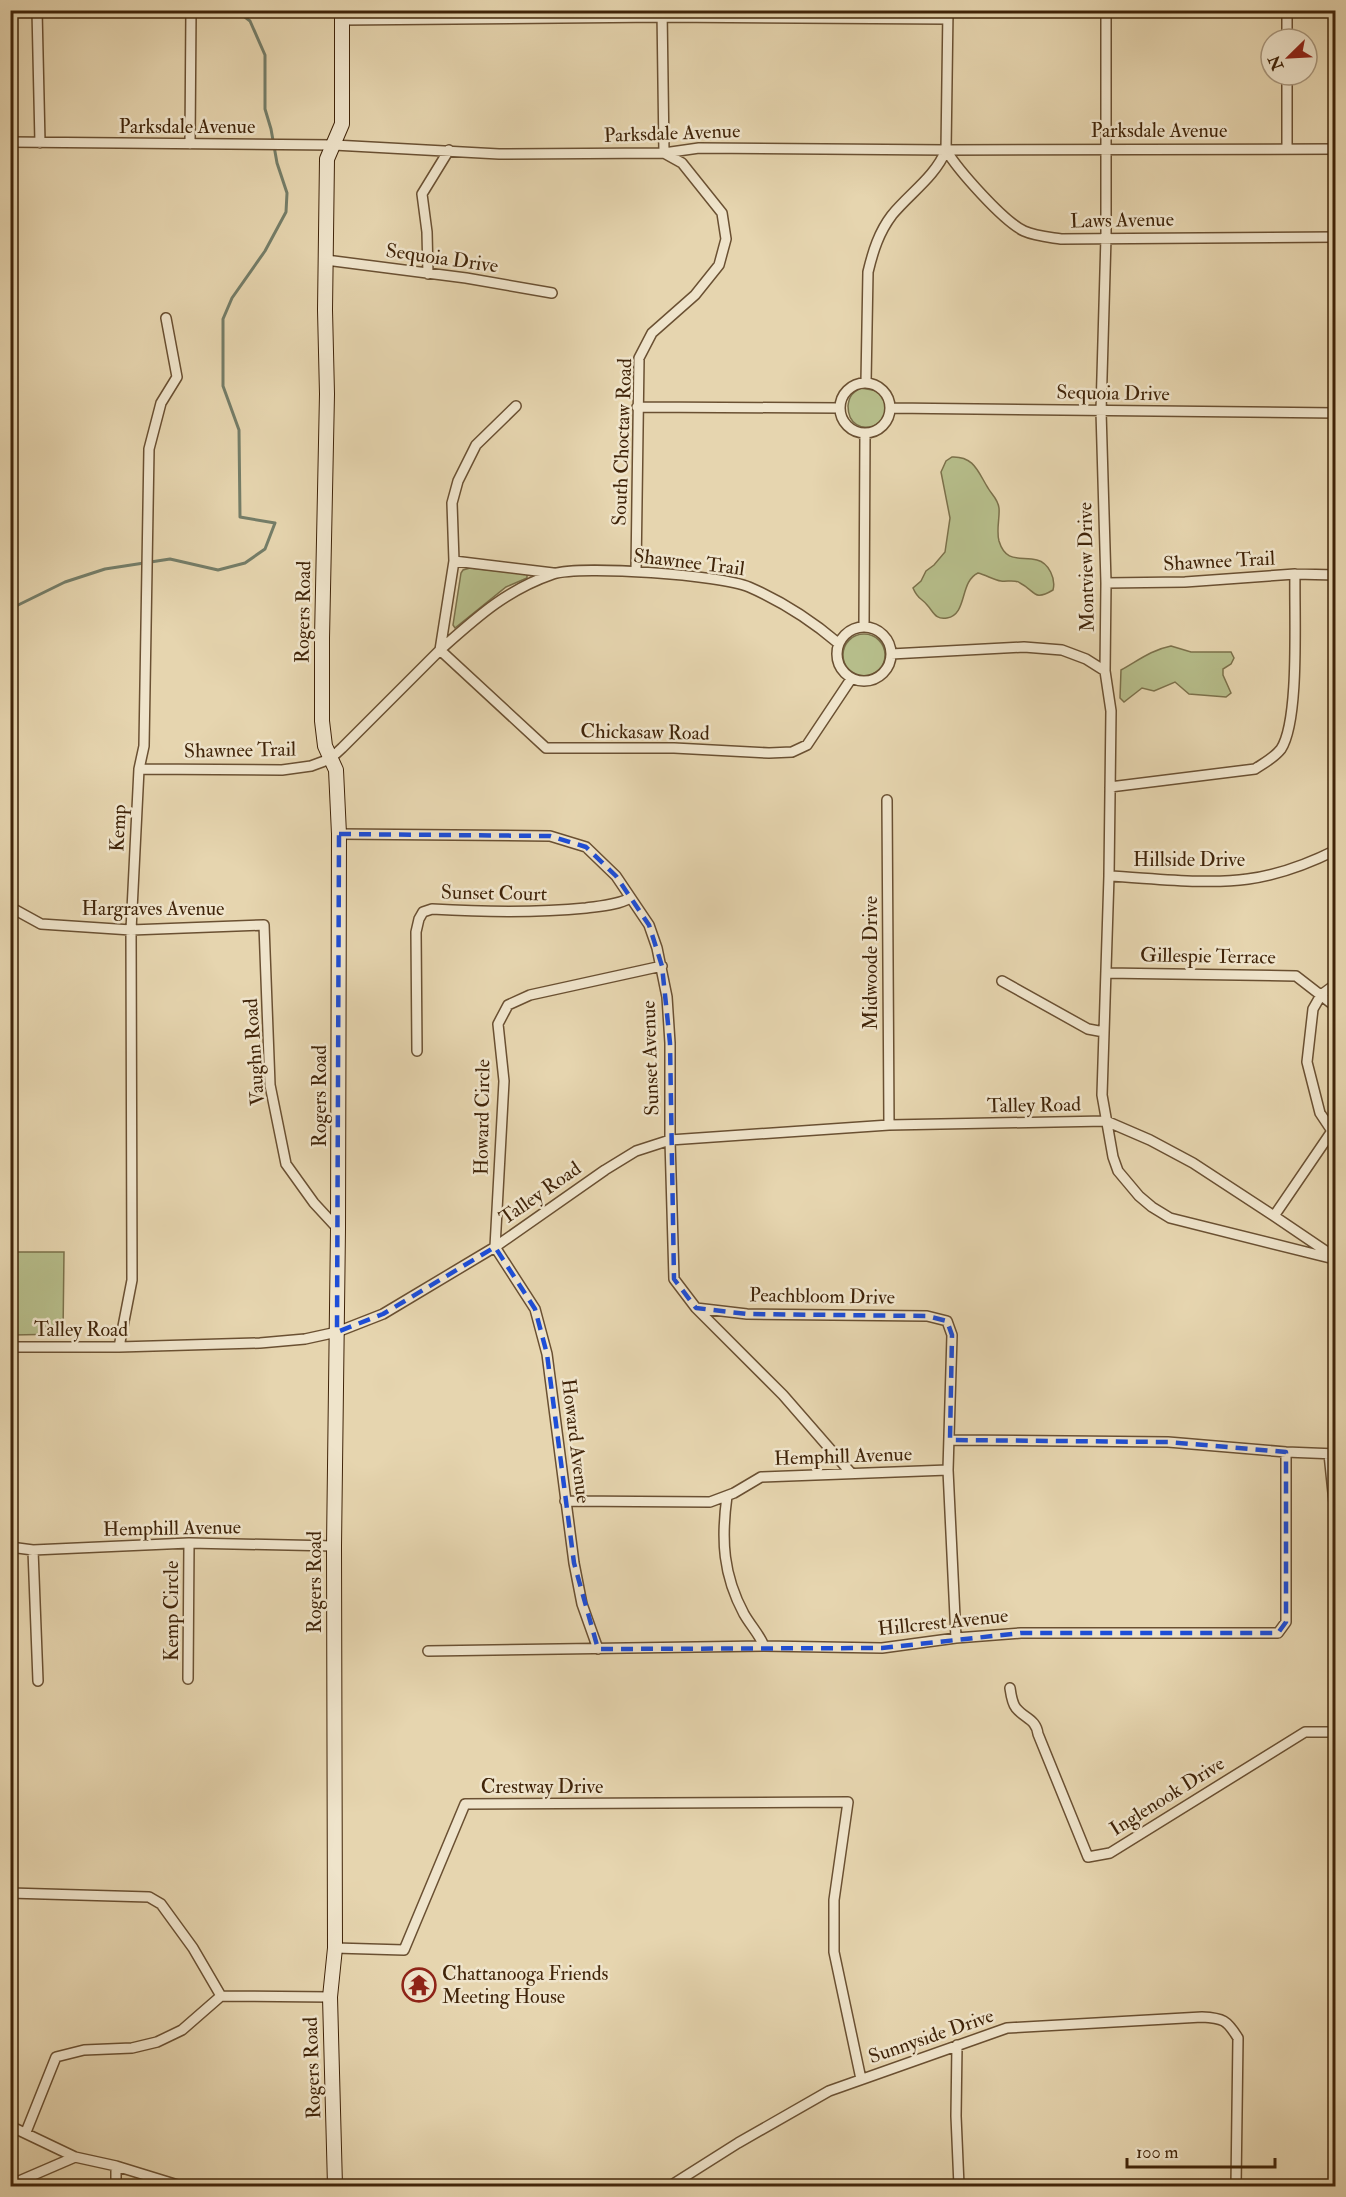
<svg xmlns="http://www.w3.org/2000/svg" width="1346" height="2197" font-family="'IM FELL Double Pica',serif">
	<rect width="100%" height="100%" fill="#e6d5af"/>
	<filter id="stains"><feTurbulence type="fractalNoise" baseFrequency=".00333" numOctaves="4"/><feColorMatrix values="0 0 0 0 .2 0 0 0 0 .09 0 0 0 0 .02 0 0 0 .5 -.17"/></filter>
	<radialGradient id="worn" r=".72"><stop offset=".6" stop-color="#630" stop-opacity="0"/><stop offset="1" stop-color="#630" stop-opacity=".3"/></radialGradient>
	<path fill="#b6bd8a" stroke="#7b704a" stroke-width="1.5" d="M 861,388 L 878,391 C 906,426 848,444 848,406 C 849,397 852,392 861,388 Z
		M 952,457 C 974,456 978,472 988,488 C 992,495 998,499 999,508 C 1000,518 996,530 999,541 C 1006,564 1021,556 1037,560 C 1049,563 1056,579 1053,590 C 1033,602 1036,591 1020,583 C 1015,579 1007,582 1001,581 C 994,580 986,575 978,573 C 959,582 968,614 947,618 C 936,620 934,613 928,606 C 921,597 918,600 913,588 L 921,581 L 926,571 L 934,565 L 945,552 L 950,518 L 941,472 L 946,461 Z
		M 470,568 L 527,574 L 527,578 L 506,587 L 455,628 L 453,625 L 461,573 L 463,570 Z
		M843 655a21 21 0 1 1 42 0a21 21 0 1 1-42 0Z
		M 1171,646 L 1191,652 L 1231,652 L 1234,658 L 1231,664 L 1223,669 L 1223,675 L 1231,693 L 1226,697 L 1189,694 L 1175,682 L 1154,691 L 1142,688 L 1124,702 L 1120,698 L 1121,670 C 1139,660 1151,650 1171,646 Z
		M 12,1252 L 64,1252 L 63,1334 L 13,1335 Z"/>
	<g fill="none" stroke-linecap="round" stroke-linejoin="round">
		<path stroke="#747d68" stroke-width="3" d="M 10,609 L 65,582 L 105,569 L 170,559 L 218,570 L 245,563 L 265,549 L 275,523 L 240,517 L 239,430 L 223,386 L 223,319 L 232,298 L 265,251 L 286,212 L 287,193 L 277,163 L 271,129 L 265,109 L 265,55 L 250,21 L 236,10"/>
		<defs>
			<path id="street" d="M 37,10 L 40,143
				M 1106,10 L 1106,237 L 1101,411 L 1106,583 L 1105,671 L 1111,711 L 1109,876 L 1102,1095 L 1113,1157 L 1118,1171 L 1139,1196 L 1152,1207 L 1170,1218 L 1330,1258
				M 1287,10 L 1287,39
				M 342,20 L 662,17 L 948,19
				M 1287,75 L 1287,148
				M 10,142 L 334,145 L 499,154 L 664,153 L 699,148 L 946,150 L 1336,149
				M 190,144 L 191,10
				M 946,150 C 958,170 1003,221 1024,231 C 1035,236 1048,237 1061,239 L 1336,237
				M 326,260 L 466,278 L 552,293
				M 428,274 L 427,232 L 422,194 L 449,150
				M 866,382 L 868,272 C 873,251 879,232 892,215 C 910,193 935,177 946,150 L 948,10
				M840 408a25 25 0 1 1 50 0a25 25 0 1 1-50 0Z
				M 637,407 L 840,408
				M 891,408 L 1336,413
				M 454,561 L 553,573
				M 636,571 L 639,358 L 652,333 L 695,295 L 719,265 L 726,239 L 722,213 L 682,163 L 664,153 L 662,10
				M 1106,583 L 1185,582 L 1295,574 L 1336,575
				M837 654a27 27 0 1 1 54 0a27 27 0 1 1-54 0Z
				M 864,627 L 865,433
				M 838,643 C 811,620 781,601 749,587 C 721,575 582,565 553,574 C 506,590 476,618 440,650 L 546,748 L 674,748 L 769,753 L 792,752 L 807,745 L 851,679
				M 891,654 L 1024,647 L 1062,650 L 1086,659 L 1105,671
				M 139,769 L 282,770 L 311,766 L 330,759 L 342,748 L 440,650 L 454,561 L 452,503 L 458,481 L 476,445 L 516,406
				M 1110,787 L 1255,769 C 1264,763 1274,758 1281,749 C 1300,720 1294,613 1295,574
				M 887,800 L 889,1125
				M 339,834 L 550,836 L 586,847 L 616,876 L 649,925 L 657,948 L 667,997 L 670,1043 L 670,1140 L 674,1279 L 696,1308 L 783,1395 L 851,1473
				M 1109,876 C 1151,878 1207,885 1248,879 C 1278,875 1308,864 1336,850
				M 10,907 L 41,924 L 131,930 L 264,925 L 270,1085 L 286,1164 L 314,1203 L 338,1229
				M 1106,973 L 1296,976 L 1336,1007
				M 1002,981 L 1088,1029 L 1104,1032
				M 417,1051 L 416,932 L 419,919 L 423,912 L 432,909 C 484,912 535,913 586,908 C 600,906 618,905 630,898
				M 1274,1216 L 1332,1131 L 1320,1113 L 1307,1062 L 1313,1009 L 1321,995 L 1336,984
				M 696,1308 L 747,1314 L 927,1316 L 947,1321 L 952,1335 L 948,1470 L 956,1638
				M 10,1347 L 119,1347 L 260,1343 L 305,1339 L 337,1332 L 383,1314 L 495,1247 L 605,1170 L 636,1151 L 670,1140 L 889,1125 L 1106,1121 L 1150,1140 L 1193,1163 L 1274,1216 L 1336,1258
				M 119,1347 L 132,1280 L 131,930 L 139,769 L 144,746 L 149,449 L 161,403 L 177,377 L 166,318
				M 950,1440 L 1168,1442 L 1286,1452 L 1336,1454
				M 1329,1454 L 1336,1522
				M 727,1496 C 721,1540 723,1575 744,1614 C 751,1626 759,1634 764,1646
				M 565,1501 L 710,1502 L 734,1493 L 761,1477 L 948,1470
				M 10,1547 L 33,1550 L 189,1543 L 334,1546
				M 33,1550 L 38,1681
				M 598,1649 L 582,1604 L 574,1563 L 547,1354 L 535,1309 L 495,1247 L 504,1081 L 498,1024 L 508,1005 L 530,995 L 662,966
				M 428,1651 L 764,1646 L 882,1648 L 956,1638 L 1021,1633 L 1278,1633 L 1286,1622 L 1286,1452
				M 188,1679 L 189,1543
				M 1010,1688 C 1011,1695 1012,1703 1016,1708 C 1025,1719 1036,1719 1038,1734 L 1088,1857 L 1110,1853 L 1305,1732 L 1336,1732
				M 10,1893 L 149,1897 L 161,1904 L 193,1948 L 221,1996
				M 335,1948 L 404,1950 L 465,1804 L 848,1802 L 834,1900 L 834,1952 L 861,2079
				M 957,2045 L 956,2116 L 959,2186
				M 10,2126 L 75,2157 L 116,2166 L 181,2186
				M 26,2132 L 56,2057 L 84,2050 L 132,2048 L 157,2042 L 182,2030 L 221,1996 L 330,1997
				M 10,2185 L 75,2157
				M 116,2186 L 116,2166
				M 670,2186 L 738,2143 L 829,2091 L 1007,2028 L 1202,2017 C 1223,2018 1227,2020 1238,2038 L 1236,2186"/>
			<path id="secondary" d="M 335,2186 L 330,1997 L 335,1948 L 334,1546 L 338,1229 L 339,834 L 336,770 L 325,746 L 322,721 L 322,638 L 327,394 L 325,310 L 327,159 L 342,124 L 342,10"/>
		</defs>
		<use href="#street" stroke="#6a5032" stroke-width="12"/>
		<use href="#secondary" stroke="#402409" stroke-width="16"/>
		<use href="#street" stroke="#efe4cb" stroke-width="9"/>
		<use href="#secondary" stroke="#efe4cb" stroke-width="14"/>
	</g>
	<path fill="none" stroke="#1d4ed8" stroke-width="4.5" stroke-dasharray="12 8" stroke-linejoin="round" d="M 339,834 L 550,836 L 586,847 L 616,876 L 649,925 L 662,966 L 670,1043 L 674,1279 L 696,1308 L 747,1314 L 927,1316 L 947,1321 L 952,1335 L 950,1440 L 1168,1442 L 1286,1452 L 1286,1622 L 1278,1633 L 1021,1633 L 882,1648 L 598,1649 L 574,1563 L 547,1354 L 535,1309 L 495,1247 L 383,1314 L 337,1332 Z"/>
	<defs>
		<symbol id="temple-ring" viewBox="-11 -11 22 22"><circle r="9.5" fill="#efe4cb" stroke="#8f2418" stroke-width="1.5"/><path d="M0-6L5-2H3V0L6.5 2.5H4V6H1.5V3h-3V6H-4V2.5H-6.5L-3 0V-2H-5Z" fill="#8f2418"/></symbol>
	</defs>
	<g fill-rule="evenodd">
		<use href="#temple-ring" x="400" y="1966" width="38" height="38"/>
	</g>
	<g text-anchor="middle" dominant-baseline="central" stroke-width="5" stroke-linejoin="round" paint-order="stroke">
		<g font-size="20" fill="#402409" stroke="#efe4cb">
			<text x="187" y="126">Parksdale Avenue</text>
			<text x="1159" y="130">Parksdale Avenue</text>
			<text transform="translate(672 133) rotate(-2)">Parksdale Avenue</text>
			<text transform="translate(1122 220) rotate(-1)">Laws Avenue</text>
			<text transform="translate(442 258) rotate(8)">Sequoia Drive</text>
			<text transform="translate(1113 393) rotate(1)">Sequoia Drive</text>
			<text transform="translate(622 442) rotate(-88)">South Choctaw Road</text>
			<text transform="translate(1219 561) rotate(-3)">Shawnee Trail</text>
			<text transform="translate(689 562) rotate(7)">Shawnee Trail</text>
			<text transform="translate(1086 567) rotate(-91)">Montview Drive</text>
			<text transform="translate(303 612) rotate(-89)">Rogers Road</text>
			<text transform="translate(645 732) rotate(1)">Chickasaw Road</text>
			<text transform="translate(240 750) rotate(-1)">Shawnee Trail</text>
			<text transform="translate(118 828) rotate(-87)">Kemp</text>
			<text x="1189" y="859">Hillside Drive</text>
			<text transform="translate(494 893) rotate(1)">Sunset Court</text>
			<text x="153" y="908">Hargraves Avenue</text>
			<text transform="translate(1208 956) rotate(1)">Gillespie Terrace</text>
			<text transform="translate(870 963) rotate(-90)">Midwoode Drive</text>
			<text transform="translate(254 1052) rotate(-94)">Vaughn Road</text>
			<text transform="translate(650 1058) rotate(-92)">Sunset Avenue</text>
			<text transform="translate(319 1096) rotate(-90)">Rogers Road</text>
			<text transform="translate(1034 1105) rotate(-1)">Talley Road</text>
			<text transform="translate(482 1117) rotate(-89)">Howard Circle</text>
			<text transform="translate(540 1193) rotate(-35)">Talley Road</text>
			<text transform="translate(822 1296) rotate(1)">Peachbloom Drive</text>
			<text x="81" y="1329">Talley Road</text>
			<text transform="translate(576 1441) rotate(83)">Howard Avenue</text>
			<text transform="translate(843 1456) rotate(-2)">Hemphill Avenue</text>
			<text transform="translate(172 1528) rotate(-1)">Hemphill Avenue</text>
			<text transform="translate(314 1582) rotate(-90)">Rogers Road</text>
			<text transform="translate(171 1611) rotate(-90)">Kemp Circle</text>
			<text transform="translate(943 1622) rotate(-6)">Hillcrest Avenue</text>
			<text x="542" y="1786">Crestway Drive</text>
			<text transform="translate(1167 1796) rotate(-32)">Inglenook Drive</text>
			<text transform="translate(931 2036) rotate(-19)">Sunnyside Drive</text>
			<text transform="translate(312 2068) rotate(-92)">Rogers Road</text>
		</g>
		<g font-size="20" fill="#402409" stroke="#efe4cb" text-anchor="start">
			<text x="442" y="1973">Chattanooga Friends<tspan x="442" dy="23">Meeting House</tspan></text>
		</g>
	</g>
	<rect width="1346" height="2197" fill="none" stroke="#e6d5af" stroke-width="36"/>
	<rect x="12" y="12" width="1322" height="2173" fill="none" stroke="#402409" stroke-width="3"/>
	<rect x="18" y="18" width="1310" height="2161" fill="none" stroke="#402409" stroke-width="1.5"/>
	<g transform="translate(1289 57) rotate(246)"><circle r="28" fill="#efe4cb" stroke="#a9977d" stroke-width="1.5"/>
	<path d="M0-4.5L10 22L0 15L-10 22Z" fill="#8f2418"/>
	<text y="-9" font-size="16" font-weight="bold" text-anchor="middle" fill="#402409">N</text>
	</g>
	<path d="M1127 2158v9h148v-9" fill="none" stroke="#402409" stroke-width="3"/>
	<text x="1136" y="2158" font-size="18" fill="#402409" stroke="#efe4cb" stroke-width="4.5" paint-order="stroke">100 m</text>
	<rect width="100%" height="100%" filter="url(#stains)"/>
	<rect width="100%" height="100%" fill="url(#worn)"/>
</svg>
